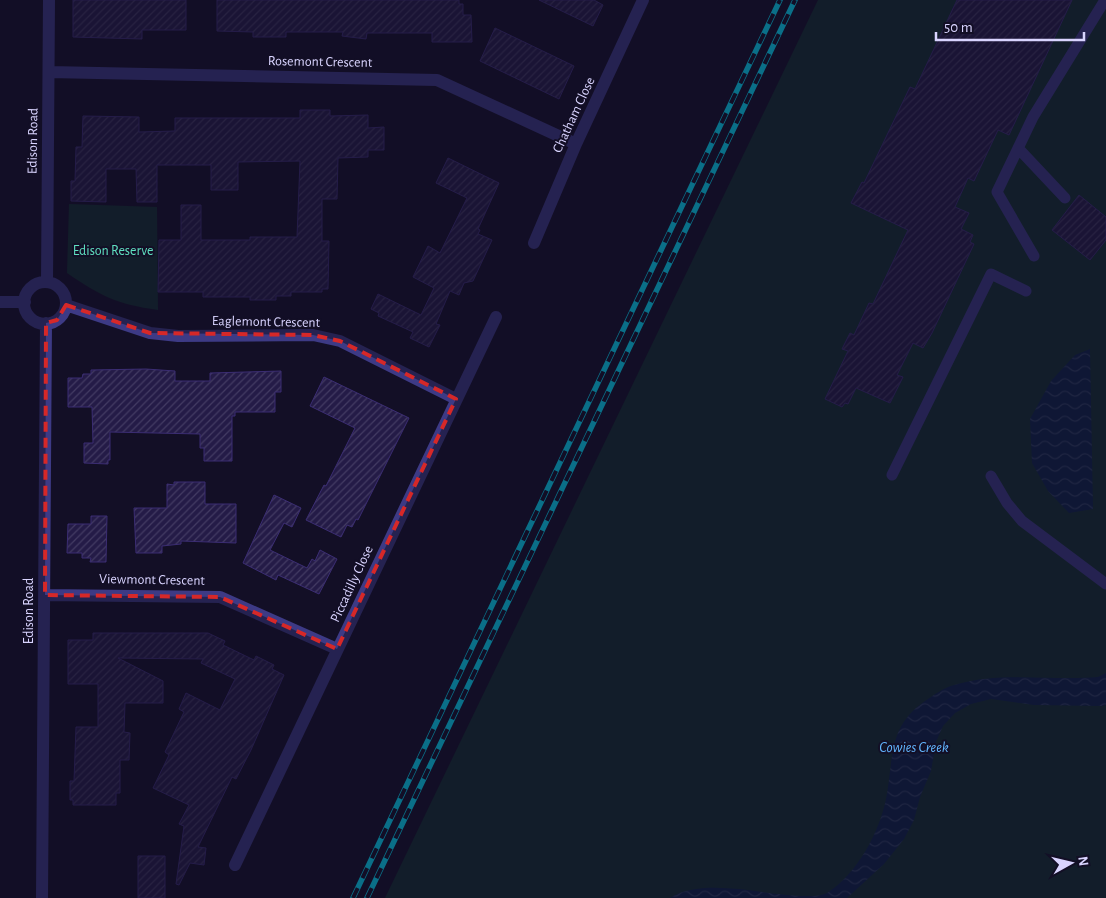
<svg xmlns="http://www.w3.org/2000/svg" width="1106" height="898" font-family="'Alegreya Sans',sans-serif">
	<defs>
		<pattern id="water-waves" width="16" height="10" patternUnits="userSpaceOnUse" patternTransform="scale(1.25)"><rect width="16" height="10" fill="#0c2248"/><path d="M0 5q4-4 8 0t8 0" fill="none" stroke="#2f4163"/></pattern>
		<pattern id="building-hatch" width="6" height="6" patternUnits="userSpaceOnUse" patternTransform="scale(1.25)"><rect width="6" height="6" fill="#241b47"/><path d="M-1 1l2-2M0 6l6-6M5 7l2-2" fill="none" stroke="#433b63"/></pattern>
	</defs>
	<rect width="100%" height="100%" fill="#130f26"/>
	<path fill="#12302f" d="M 818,0 L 1106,0 L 1106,898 L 385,898 Z
		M 69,204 L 157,207 L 158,310 C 116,304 101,296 67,273 Z"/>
	<path fill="url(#water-waves)" d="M 1090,349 L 1093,509 L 1069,513 L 1048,491 L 1032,463 L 1030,419 L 1051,381 L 1075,355 Z
		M 1106,673 L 1106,705 L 1102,706 L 1034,705 L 991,699 L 971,704 L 955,713 L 943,726 L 936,742 L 931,771 L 920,797 L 914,820 L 904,839 L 884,864 L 847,898 L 670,898 C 703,877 764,895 801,896 C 809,896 820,897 827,893 C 857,874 879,833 886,799 C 894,759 887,727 925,701 C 934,695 943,688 954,685 C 1000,671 1051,681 1098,677 Z"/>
	<path fill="url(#building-hatch)" stroke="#3b2d73" d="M 73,0 L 186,0 L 186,30 L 142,30 L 142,39 L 73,37 Z
		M 217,0 L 459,0 L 459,4 L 463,4 L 463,15 L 471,15 L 472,42 L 432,42 L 432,33 L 367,33 L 366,39 L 342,36 L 343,32 L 286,32 L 286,37 L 253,37 L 253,32 L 217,31 Z
		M 539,0 L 594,0 L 603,5 L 593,26 Z
		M 957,0 L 1072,0 L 1009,135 L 998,130 L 974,181 L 968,178 L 955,207 L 969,213 L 961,229 L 973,235 L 970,242 L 974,244 L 932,333 L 923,348 L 913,343 L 897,375 L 903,377 L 890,403 L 856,388 L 848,404 L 845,403 L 842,407 L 825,399 L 848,351 L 842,349 L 850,333 L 854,335 L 869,303 L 873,304 L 908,230 L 851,203 L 862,182 L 864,183 L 910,87 L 915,89 Z
		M 495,28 L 574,66 L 559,99 L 480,61 Z
		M 300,110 L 330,110 L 330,116 L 368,115 L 368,128 L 384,127 L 384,150 L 368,150 L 368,157 L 338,158 L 337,199 L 322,199 L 322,241 L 329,241 L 328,289 L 322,289 L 322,292 L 291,292 L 291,296 L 276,296 L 276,300 L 250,300 L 250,297 L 203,297 L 203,292 L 158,292 L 159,240 L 181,240 L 181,205 L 201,205 L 201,240 L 250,240 L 250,237 L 297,237 L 300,161 L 238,162 L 238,190 L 211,190 L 211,165 L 157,165 L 157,202 L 137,202 L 136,169 L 106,169 L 106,202 L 71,201 L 71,181 L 75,181 L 76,147 L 82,147 L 83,116 L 139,117 L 139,132 L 175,131 L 175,118 L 300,118 Z
		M 448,158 L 499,183 L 478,229 L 480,230 L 478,234 L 492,240 L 473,281 L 464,283 L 459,295 L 450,291 L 436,324 L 440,325 L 429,347 L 410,338 L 413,332 L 378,316 L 379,313 L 371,309 L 378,294 L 421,315 L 434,288 L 413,277 L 428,246 L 440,253 L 467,198 L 436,183 Z
		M 1079,195 L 1106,217 L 1106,240 L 1090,260 L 1052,230 Z
		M 146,369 L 175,371 L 175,381 L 210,381 L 210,373 L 281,371 L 281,392 L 275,392 L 275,412 L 235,412 L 235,416 L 232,416 L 232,461 L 204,461 L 204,448 L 200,448 L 200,434 L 110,432 L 110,460 L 108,460 L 108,464 L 84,463 L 84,443 L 93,443 L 92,407 L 68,407 L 68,378 L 82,378 L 83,374 L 91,374 L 91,370 Z
		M 324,377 L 409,418 L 358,520 L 356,519 L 352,527 L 347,525 L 341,537 L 306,520 L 324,485 L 326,486 L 355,428 L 310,406 Z
		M 174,482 L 205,482 L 205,504 L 236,504 L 236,543 L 181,541 L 181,544 L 162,546 L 162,553 L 136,553 L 134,508 L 167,508 L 167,484 L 174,485 Z
		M 274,495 L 301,508 L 292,527 L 284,523 L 270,550 L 307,568 L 312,559 L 315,561 L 320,550 L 337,559 L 319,594 L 278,575 L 276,580 L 243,563 Z
		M 91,516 L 107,516 L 106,562 L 90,562 L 91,558 L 82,558 L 82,553 L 67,553 L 68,524 L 91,524 Z
		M 93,633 L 208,633 L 225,641 L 223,645 L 254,660 L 256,656 L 274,665 L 272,669 L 284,675 L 251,750 L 236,779 L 232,777 L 198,847 L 206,848 L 204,865 L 190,863 L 179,885 L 176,884 L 184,826 L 179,824 L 189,805 L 153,788 L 169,755 L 165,752 L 184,712 L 179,709 L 186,693 L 220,710 L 235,679 L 201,663 L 203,659 L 118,658 L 163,681 L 163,703 L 125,703 L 124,732 L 130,733 L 129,760 L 120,760 L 120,793 L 116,793 L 116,805 L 73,805 L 73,800 L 70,800 L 70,781 L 74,781 L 76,727 L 98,727 L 98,684 L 68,684 L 68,640 L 93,640 Z
		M 138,856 L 165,856 L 165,898 L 138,898 Z"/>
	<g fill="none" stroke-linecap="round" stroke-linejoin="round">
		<path stroke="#3d3a85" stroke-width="11" d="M 1018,148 L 1065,198
			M 1034,256 L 997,192 L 1033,117 L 1105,0
			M 892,475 L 991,274 L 1026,291
			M 991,476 L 1007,503 L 1022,521 L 1106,584"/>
		<path stroke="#3d3a85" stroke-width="12" d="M 49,72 L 437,80 L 576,144
			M 534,243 L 576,144 L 643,0
			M 47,282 L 49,0
			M24 303a21 21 0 1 1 42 0a21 21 0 1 1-42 0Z
			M 0,302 L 25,302
			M 66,305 L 150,333 L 178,336 L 313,335 L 340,341 L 456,399
			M 45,595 L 220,597 L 337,649
			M 235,865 L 496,317
			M 42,898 L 46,323"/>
		<defs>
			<path id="rail" d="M 353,898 L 780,0
				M 367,898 L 795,0"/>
		</defs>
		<use href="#rail" stroke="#00e5ff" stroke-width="5.5"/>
		<use href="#rail" stroke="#130f26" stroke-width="4" stroke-dasharray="11" stroke-linecap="butt"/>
	</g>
	<path d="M0 0H1106V898H0ZM 66,305 L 150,333 L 313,335 L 340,341 L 456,399 L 337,649 L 220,597 L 45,595 L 46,323 L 57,320 Z" fill="#130f26" fill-opacity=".55" fill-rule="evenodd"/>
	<path fill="none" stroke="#d62828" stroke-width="4" stroke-dasharray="10 6" stroke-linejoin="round" d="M 66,305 L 150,333 L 313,335 L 340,341 L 456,399 L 337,649 L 220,597 L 45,595 L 46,323 L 57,320 Z"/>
	<g text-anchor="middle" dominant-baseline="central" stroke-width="4" stroke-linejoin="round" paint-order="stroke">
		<g font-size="14" fill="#d9d4ff" stroke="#130f26">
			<text transform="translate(320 62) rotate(1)">Rosemont Crescent</text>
			<text transform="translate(574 115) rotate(-65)">Chatham Close</text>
			<text transform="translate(33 141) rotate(-89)">Edison Road</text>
			<text transform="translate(266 322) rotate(1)">Eaglemont Crescent</text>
			<text transform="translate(152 580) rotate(1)">Viewmont Crescent</text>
			<text transform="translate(352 584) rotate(-65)">Piccadilly Close</text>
			<text transform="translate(29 611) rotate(-90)">Edison Road</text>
		</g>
		<g font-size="14" fill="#5fe0c0" stroke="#130f26">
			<text x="113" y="251">Edison Reserve</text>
		</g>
		<g font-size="15" font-style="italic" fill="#62b6ff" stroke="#130f26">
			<text x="914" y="747">Cowies Creek</text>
		</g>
	</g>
	<g transform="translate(1071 863) rotate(82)" stroke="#130f26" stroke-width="4" paint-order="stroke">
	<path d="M0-4L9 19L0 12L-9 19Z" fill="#d9d4ff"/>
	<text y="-8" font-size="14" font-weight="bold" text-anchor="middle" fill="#d9d4ff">N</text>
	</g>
	<path d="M936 32v8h148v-8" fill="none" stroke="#d9d4ff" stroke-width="2.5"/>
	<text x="944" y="32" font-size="15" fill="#d9d4ff" stroke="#130f26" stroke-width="4" paint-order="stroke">50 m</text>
</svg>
